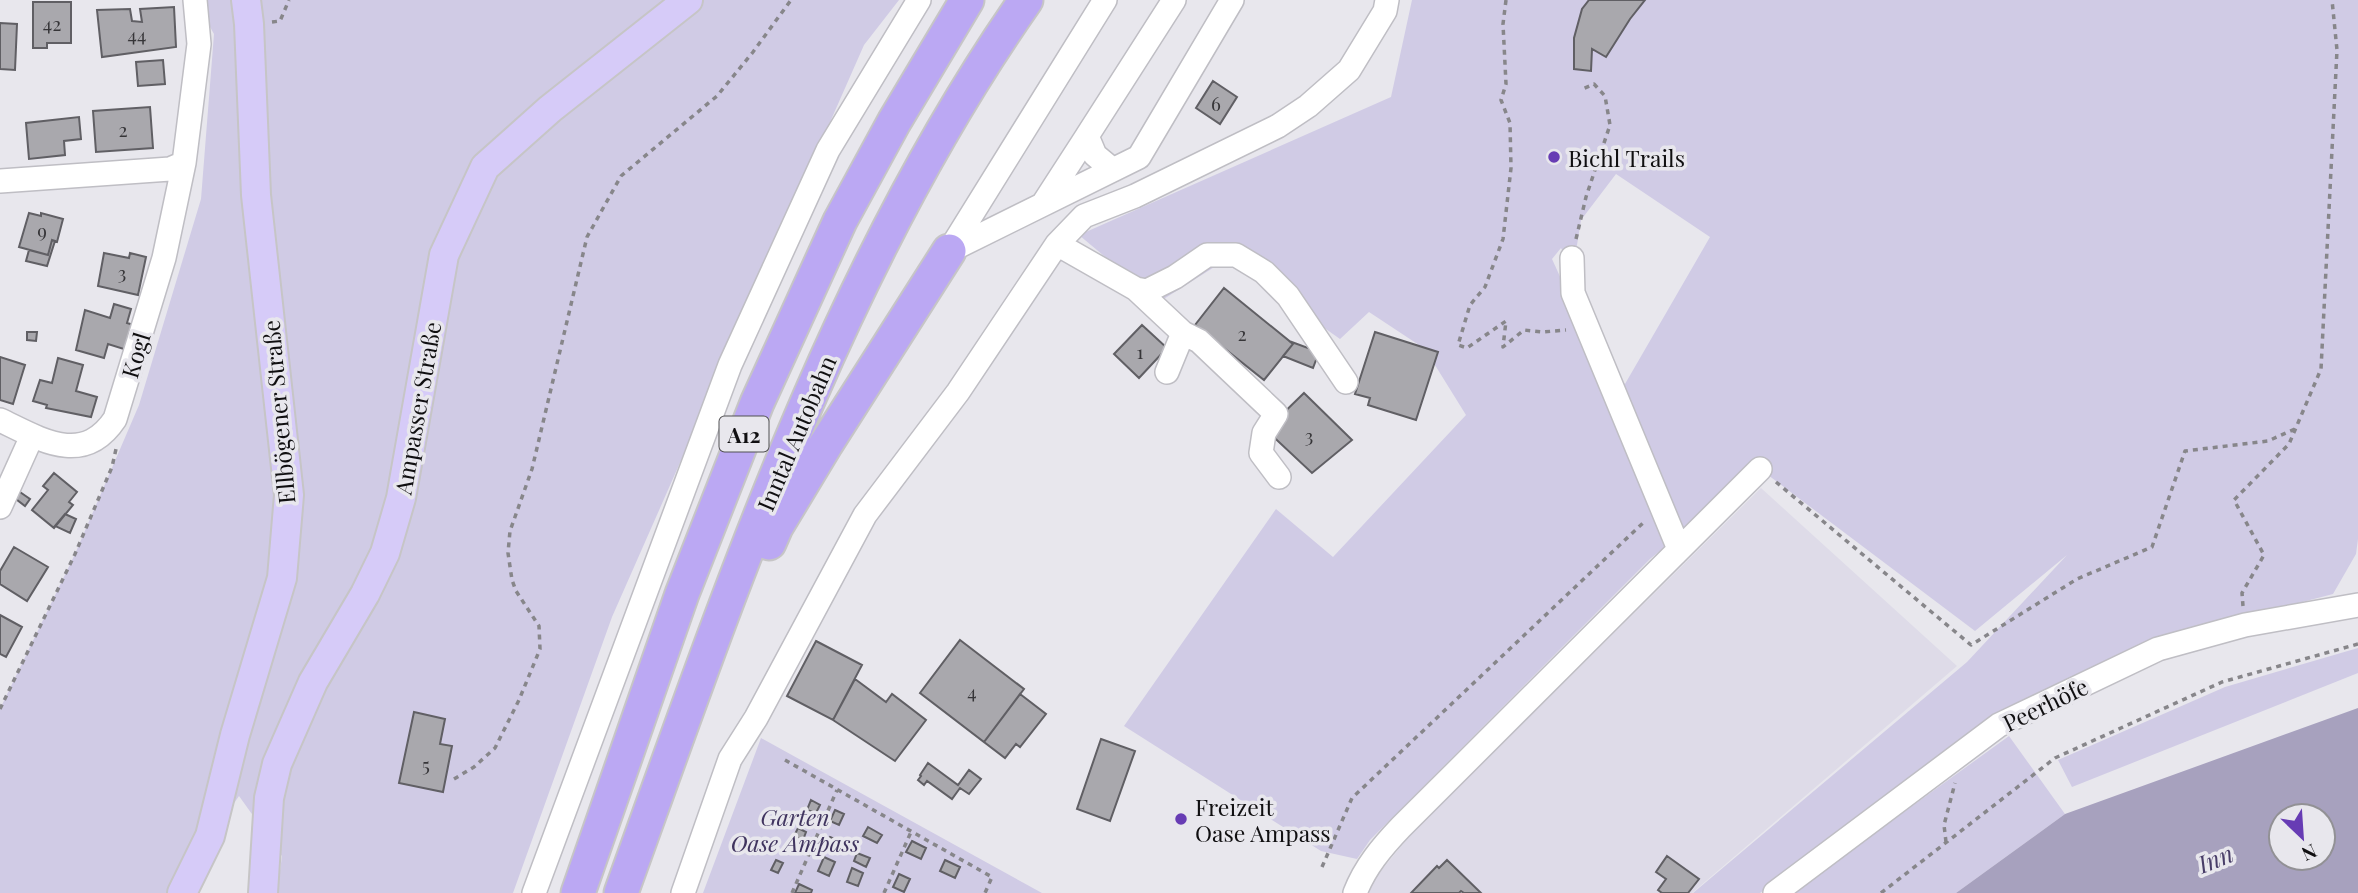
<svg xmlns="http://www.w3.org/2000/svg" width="2358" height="893" font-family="'Playfair Display',serif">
	<rect width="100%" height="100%" fill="#e8e7ed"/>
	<path fill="#dedbe8" d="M 1761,488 L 1957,666 L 1692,893 L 1363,893 L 1411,834 Z"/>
	<path fill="#d0cbe5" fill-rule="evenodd" d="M 195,0 L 899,0 L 864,45 L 612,617 L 513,893 L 277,893 L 282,856 L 239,796 L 171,893 L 0,893 L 0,709 L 75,554 L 139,405 L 201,199 L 214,34 Z
		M 1412,0 L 2358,0 L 2358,539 L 2356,554 L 2333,594 L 2155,640 L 1996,718 L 1760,893 L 1693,893 L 1967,662 L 2067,555 L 1975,631 L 1760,469 L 1650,559 L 1370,840 L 1357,859 L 1321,851 L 1124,726 L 1276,509 L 1333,557 L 1466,415 L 1425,349 L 1369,312 L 1340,339 L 1227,259 L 1159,302 L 1079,235 L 1391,97 ZM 1616,174 L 1710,237 L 1625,384 L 1603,371 L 1552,259 L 1561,248 L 1573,270 L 1581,220 Z
		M 2358,648 L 2358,673 L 2072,787 L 2058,760 L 2225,687 Z
		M 2009,736 L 2065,814 L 1956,893 L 1792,893 Z
		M 761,738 L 1042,893 L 703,893 Z"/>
	<path fill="#a7a1be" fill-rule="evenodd" d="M 2358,708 L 2358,893 L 1956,893 L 2065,814 ZM 2281,816 L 2323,816 L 2323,858 L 2281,858 Z"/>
	<path fill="#a9a8ad" stroke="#605f64" stroke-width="2" d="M 1589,0 L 1645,0 L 1630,19 L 1606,57 L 1592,49 L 1591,71 L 1574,69 L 1574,38 L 1582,9 Z
		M 33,2 L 71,2 L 71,43 L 47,43 L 47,48 L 33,48 Z
		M 174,7 L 176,47 L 102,57 L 97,10 L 130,9 L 132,21 L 142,22 L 140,9 Z
		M 0,23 L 17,24 L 15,70 L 0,69 Z
		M 163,60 L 165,84 L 138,86 L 136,62 Z
		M 1213,81 L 1237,97 L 1220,124 L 1196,108 Z
		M 150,107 L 153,148 L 96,152 L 93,111 Z
		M 79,117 L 81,139 L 64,141 L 65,155 L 29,159 L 26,123 Z
		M 29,213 L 41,216 L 41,213 L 63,219 L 57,242 L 52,240 L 48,255 L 19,247 Z
		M 52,240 L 55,241 L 47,266 L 26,261 L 29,250 L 48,255 Z
		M 104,253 L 129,258 L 130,253 L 146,257 L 138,295 L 98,286 Z
		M 1224,288 L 1293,344 L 1264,380 L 1195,325 Z
		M 114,304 L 131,309 L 127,323 L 134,325 L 127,350 L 108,344 L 104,358 L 76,350 L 85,310 L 110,318 Z
		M 1142,325 L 1167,348 L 1139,378 L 1114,354 Z
		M 27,332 L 37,332 L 36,341 L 27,340 Z
		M 1375,332 L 1438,352 L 1416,420 L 1368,405 L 1370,398 L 1355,394 Z
		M 1289,341 L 1319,352 L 1313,368 L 1283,356 L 1293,344 Z
		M 0,357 L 25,365 L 13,404 L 0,400 Z
		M 58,358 L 83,365 L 76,391 L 97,397 L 91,417 L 46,408 L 47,405 L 33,401 L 40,380 L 52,383 Z
		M 1304,393 L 1352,440 L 1312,473 L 1266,430 Z
		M 54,473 L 77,492 L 69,502 L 73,505 L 54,528 L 32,510 L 48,490 L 43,486 Z
		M 17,490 L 30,499 L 25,506 L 12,496 Z
		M 65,514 L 76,519 L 70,533 L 55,526 Z
		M 14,547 L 48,567 L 27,601 L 0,584 L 0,571 Z
		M 0,615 L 22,627 L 6,657 L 0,654 Z
		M 960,640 L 1024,689 L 984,742 L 920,693 Z
		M 816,641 L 862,665 L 833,720 L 787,696 Z
		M 855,679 L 886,702 L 892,694 L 926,720 L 895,761 L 833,720 Z
		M 1020,694 L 1046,714 L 1020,747 L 1016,744 L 1005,758 L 984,742 Z
		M 414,712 L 445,719 L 440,744 L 452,746 L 443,792 L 399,783 Z
		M 1101,739 L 1135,751 L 1110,821 L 1077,809 Z
		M 928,763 L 958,785 L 969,770 L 981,779 L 969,794 L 960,788 L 952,799 L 927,781 L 924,785 L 918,780 L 921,776 L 920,775 Z
		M 811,800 L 820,805 L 816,813 L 807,810 Z
		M 835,810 L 844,814 L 839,825 L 830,821 Z
		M 868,827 L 882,835 L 877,843 L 863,836 Z
		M 798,828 L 806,832 L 803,840 L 794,836 Z
		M 830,837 L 839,841 L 836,848 L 826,844 Z
		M 912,841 L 926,848 L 921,859 L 906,852 Z
		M 857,853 L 870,858 L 866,867 L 854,861 Z
		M 1667,856 L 1699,879 L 1688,893 L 1662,893 L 1658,890 L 1666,879 L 1656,872 Z
		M 824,857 L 835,862 L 829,876 L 818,871 Z
		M 776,860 L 783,863 L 778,873 L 771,870 Z
		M 945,860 L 960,867 L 955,878 L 940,871 Z
		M 1447,860 L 1481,893 L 1464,893 L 1461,891 L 1459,893 L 1411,893 L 1437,866 L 1439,868 Z
		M 852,868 L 863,873 L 858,886 L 847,882 Z
		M 899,874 L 910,879 L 904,892 L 893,887 Z
		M 799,884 L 812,890 L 811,893 L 795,893 Z"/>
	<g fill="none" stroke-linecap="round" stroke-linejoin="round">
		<defs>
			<path id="minor" d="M 1113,170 L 1095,155 L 1087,136 L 1174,0
				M 0,181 L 170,169 L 184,163
				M 1043,204 L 1087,136
				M 1057,244 L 1136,289 L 1147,291 L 1175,277 L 1207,255 L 1236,255 L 1264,272 L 1288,296 L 1346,382
				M 949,251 L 1139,157 L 1232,0
				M 949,251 L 1105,0
				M 1572,258 L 1573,293 L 1679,549
				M 1136,289 L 1183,333 L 1199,341 L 1276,414 L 1264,433 L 1261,453 L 1279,477
				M 1167,372 L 1183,333
				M 0,420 C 40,439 83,467 115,419 L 164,258 L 184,163 L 199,44 L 195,0
				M 0,507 L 32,436
				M 534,893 L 730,365 L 828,150 L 919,0
				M 683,893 L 730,759 L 756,718 L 865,515 L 958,392 L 1057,244 L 1084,216 L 1135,196 L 1278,126 L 1308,106 L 1349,70 L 1385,11 L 1387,0
				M 1355,893 C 1365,867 1382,847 1401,827 L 1760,469
				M 1775,893 L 1999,725 L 2158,649 L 2245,625 L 2358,605"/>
			<path id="major" d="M 182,893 L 210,836 L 235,735 L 282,578 L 289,495 L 256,195 L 249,24 L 246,0
				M 263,893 L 269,798 L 277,764 L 313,682 L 365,594 L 385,553 L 401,498 L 444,255 L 485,167 L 550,109 L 688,0"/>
			<path id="highway" d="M 769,543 L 776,527 L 826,444 L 949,251
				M 578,893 L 682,594 L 757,403 L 840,221 L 894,122 L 967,0
				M 621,893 C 732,586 837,270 1026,0"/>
		</defs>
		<use href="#minor" stroke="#bfbec4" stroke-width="26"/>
		<use href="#major" stroke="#c6c5c6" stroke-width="32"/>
		<use href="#highway" stroke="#c6c5c6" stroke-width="37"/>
		<path stroke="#87868a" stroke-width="3.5" stroke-dasharray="5 5" stroke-linecap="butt" d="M 1506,0 L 1503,24 L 1506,84 L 1501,100 L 1510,123 L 1511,168 L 1503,239 L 1485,287 L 1470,305 L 1458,345 L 1467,348 L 1506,321 L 1503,347 L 1524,330 L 1543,332 L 1566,330
			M 272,22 L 280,21 L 289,0
			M 1576,239 L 1586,197 L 1610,125 L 1605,96 L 1594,84 L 1580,90
			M 1776,482 L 1971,645 L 2077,579 L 2152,547 L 2185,451 L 2268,441 L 2297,428
			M 2243,606 L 2242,593 L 2264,555 L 2234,500 L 2289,444 L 2321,369 L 2337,50 L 2332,0
			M 0,709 L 75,554 L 112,467 L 116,449
			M 785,760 L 992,877 L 985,893
			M 454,779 L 474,767 L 495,748 L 519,700 L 540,649 L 539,626 L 516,591 L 512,580 L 508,553 L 510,531 L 532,469 L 587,237 L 621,176 L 717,96 L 753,52 L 791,0
			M 1946,842 L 1944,825 L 1955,783
			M 1322,867 L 1352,798 L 1644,522
			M 792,893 L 837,790
			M 884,893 L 911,832
			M 1881,893 L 2055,758 L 2222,682 L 2358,644"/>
		<use href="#minor" stroke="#fff" stroke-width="23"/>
		<use href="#major" stroke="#d6cbf8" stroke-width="28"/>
		<use href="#highway" stroke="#bba8f3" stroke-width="33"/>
	</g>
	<g fill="#673cb4" stroke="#e8e7ed" stroke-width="2.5">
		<circle cx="1554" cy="157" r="7"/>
		<circle cx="1181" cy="819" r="7"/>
	</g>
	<g text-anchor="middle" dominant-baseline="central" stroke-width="7" stroke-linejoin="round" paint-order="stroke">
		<g font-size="19" fill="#363538">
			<text x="52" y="23">42</text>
			<text x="137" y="34">44</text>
			<text x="1216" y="103">6</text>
			<text x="123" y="129">2</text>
			<text x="42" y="230">9</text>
			<text x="122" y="272">3</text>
			<text x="1242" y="333">2</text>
			<text x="1140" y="351">1</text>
			<text x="1309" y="435">3</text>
			<text x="972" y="691">4</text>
			<text x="426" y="764">5</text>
		</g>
		<rect fill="#e8e7ed" stroke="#515053" stroke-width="2" x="719.5" y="416.5" width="49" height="35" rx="5"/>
		<g font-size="21" font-weight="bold" fill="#100f11">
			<text x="744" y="434">A12</text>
		</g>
		<g font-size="23" fill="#100f11" stroke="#e8e7ed" text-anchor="start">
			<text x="1568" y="157">Bichl Trails</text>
			<text x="1195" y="806">Freizeit<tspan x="1195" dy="26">Oase Ampass</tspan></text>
		</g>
		<g font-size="23" fill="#100f11" stroke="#e8e7ed">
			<text transform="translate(135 355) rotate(-73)">Kogl</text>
			<text transform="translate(417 408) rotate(-80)">Ampasser Straße</text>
			<text transform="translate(278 412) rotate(-95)">Ellbögener Straße</text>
			<text transform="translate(796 433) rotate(-67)">Inntal Autobahn</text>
			<text transform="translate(2045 704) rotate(-26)">Peerhöfe</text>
		</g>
		<g font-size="23" font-style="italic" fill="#40345f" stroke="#e8e7ed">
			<text x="795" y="816">Garten<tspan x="795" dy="26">Oase Ampass</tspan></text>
		</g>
		<g font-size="24" font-style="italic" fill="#483d68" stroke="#e8e7ed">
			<text transform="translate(2215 858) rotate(-22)">Inn</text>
		</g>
	</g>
	<g transform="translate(2302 837) rotate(155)"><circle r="33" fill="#e8e7ed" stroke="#929195" stroke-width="2"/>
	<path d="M0-5L12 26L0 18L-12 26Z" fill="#673cb4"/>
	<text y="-10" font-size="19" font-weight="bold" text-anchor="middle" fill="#100f11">N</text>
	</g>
</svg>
